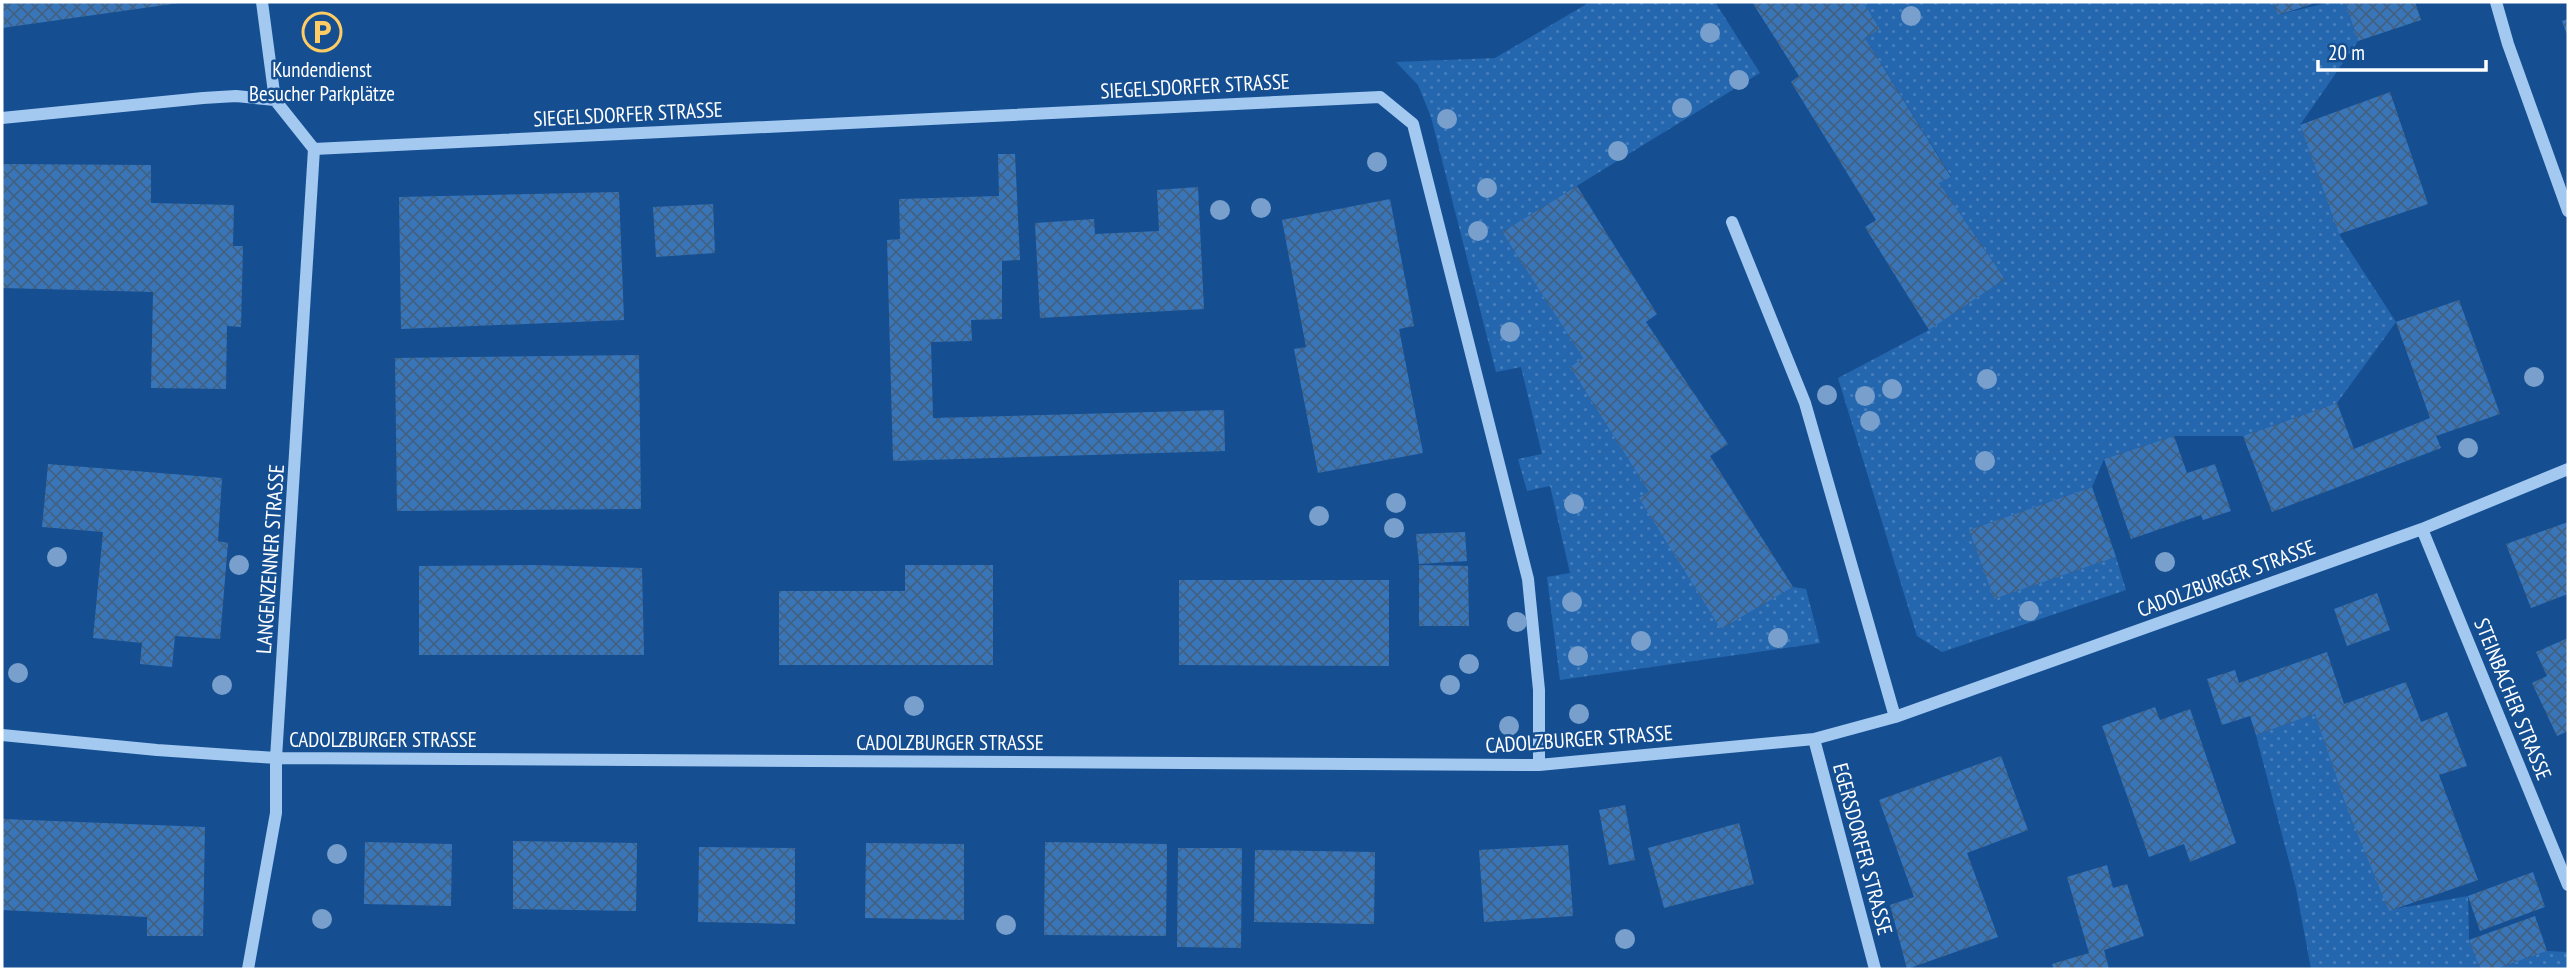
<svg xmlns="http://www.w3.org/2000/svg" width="2570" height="971" font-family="'PT Sans Narrow',sans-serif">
	<defs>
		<pattern id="park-dots" width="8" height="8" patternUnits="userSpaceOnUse" patternTransform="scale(1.75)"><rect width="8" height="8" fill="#2467af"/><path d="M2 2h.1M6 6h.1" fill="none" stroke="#457ebb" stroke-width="1.8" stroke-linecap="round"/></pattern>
		<pattern id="building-cross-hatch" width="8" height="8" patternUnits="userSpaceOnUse" patternTransform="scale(1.75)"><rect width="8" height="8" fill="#3976b9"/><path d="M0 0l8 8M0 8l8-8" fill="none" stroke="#426182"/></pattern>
	</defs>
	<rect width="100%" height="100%" fill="#154f92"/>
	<path fill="url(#park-dots)" d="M 1590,2 L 1715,2 L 1760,73 L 1502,232 L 1583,358 L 1570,367 L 1649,492 L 1721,629 L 1793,587 L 1806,589 L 1820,643 L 1560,680 L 1547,577 L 1570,573 L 1550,486 L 1527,491 L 1518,459 L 1542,454 L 1521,367 L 1496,372 L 1431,117 L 1418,85 L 1396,62 L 1495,58 Z
		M 1863,2 L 2273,2 L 2278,15 L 2330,2 L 2345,2 L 2358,41 L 2300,125 L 2339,234 L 2396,322 L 2337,403 L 2243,436 L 2174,436 L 2104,459 L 2092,487 L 1969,530 L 1994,599 L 2116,557 L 2126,590 L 1942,652 L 1917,636 L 1838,378 L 1929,330 L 2005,279 L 1939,183 L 1951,176 L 1865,38 L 1880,29 Z
		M 2315,714 L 2389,910 L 2468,896 L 2469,940 L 2480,969 L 2311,969 L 2296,888 L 2256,735 Z
		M 2547,951 L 2568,952 L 2568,969 L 2496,969 Z"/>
	<path fill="url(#building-cross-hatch)" d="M 2,2 L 179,2 L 179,3 L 2,28 Z
		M 1752,2 L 1863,2 L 1880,29 L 1865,38 L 1951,177 L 1939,183 L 2005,279 L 1929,330 L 1865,227 L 1876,220 L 1791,82 L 1799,76 Z
		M 2273,2 L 2318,2 L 2278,15 Z
		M 2345,2 L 2415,2 L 2421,20 L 2358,41 Z
		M 2568,19 L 2568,38 L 2562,21 Z
		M 2390,92 L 2428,204 L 2339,234 L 2300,125 Z
		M 998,154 L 1015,154 L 1020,260 L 1002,261 L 1002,319 L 971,320 L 972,341 L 931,342 L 933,418 L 1224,410 L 1225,451 L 893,461 L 887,240 L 900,239 L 899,199 L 999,196 Z
		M 2,164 L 151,165 L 151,203 L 234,205 L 233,246 L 243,246 L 241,327 L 227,326 L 226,389 L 151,388 L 153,292 L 2,288 Z
		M 1577,186 L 1657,314 L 1646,322 L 1728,444 L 1710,456 L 1793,587 L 1721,629 L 1639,498 L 1649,492 L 1570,367 L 1583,358 L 1502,232 Z
		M 1198,187 L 1204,309 L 1040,318 L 1035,223 L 1094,219 L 1095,234 L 1159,231 L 1157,190 Z
		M 619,192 L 624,320 L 401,329 L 399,197 Z
		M 1390,199 L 1414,326 L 1399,329 L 1423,453 L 1318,473 L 1294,349 L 1306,347 L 1282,220 Z
		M 713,204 L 715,253 L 656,257 L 653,207 Z
		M 2459,300 L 2500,414 L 2436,436 L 2441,448 L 2272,512 L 2243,436 L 2337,403 L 2354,449 L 2430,418 L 2396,322 Z
		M 639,355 L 641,509 L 397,511 L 395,358 Z
		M 2174,436 L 2187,473 L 2215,464 L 2231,511 L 2203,520 L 2201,515 L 2131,539 L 2104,459 Z
		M 48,464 L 222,478 L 218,541 L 228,543 L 220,639 L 175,636 L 172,667 L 140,664 L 142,643 L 93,638 L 103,532 L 42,527 Z
		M 2092,487 L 2116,557 L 1994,599 L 1969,530 Z
		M 2568,522 L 2568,594 L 2531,608 L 2506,544 Z
		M 1465,532 L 1467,561 L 1419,564 L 1416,534 Z
		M 535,565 L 642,568 L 644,655 L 419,655 L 419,566 Z
		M 905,565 L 993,565 L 993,665 L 779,665 L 779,591 L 905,591 Z
		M 1419,565 L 1468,566 L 1469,626 L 1419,626 Z
		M 1179,580 L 1389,580 L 1389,666 L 1179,665 Z
		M 2377,593 L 2390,630 L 2347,646 L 2334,609 Z
		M 2568,638 L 2568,731 L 2557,736 L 2532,683 L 2547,676 L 2536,652 Z
		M 2327,652 L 2344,704 L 2406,682 L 2421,722 L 2447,712 L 2467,766 L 2439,775 L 2478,880 L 2389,911 L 2347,808 L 2315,714 L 2256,735 L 2250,716 L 2222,725 L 2207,679 L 2235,670 L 2239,683 Z
		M 2155,707 L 2160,720 L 2190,709 L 2236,843 L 2190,862 L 2184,844 L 2149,857 L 2102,726 Z
		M 2001,756 L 2028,830 L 1967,853 L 1998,937 L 1907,969 L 1890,905 L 1914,897 L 1879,800 Z
		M 1625,805 L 1635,860 L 1609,865 L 1599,810 Z
		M 3,819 L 205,827 L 203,936 L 147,936 L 147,917 L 2,910 Z
		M 1739,823 L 1754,884 L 1664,908 L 1648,848 Z
		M 513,841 L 637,843 L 636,911 L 513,909 Z
		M 365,842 L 452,844 L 451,906 L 364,904 Z
		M 1045,842 L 1167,844 L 1166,936 L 1044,935 Z
		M 866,843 L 964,844 L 964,920 L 865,918 Z
		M 1568,845 L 1573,916 L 1484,922 L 1479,850 Z
		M 699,847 L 795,848 L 795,924 L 698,922 Z
		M 1178,848 L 1242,848 L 1241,948 L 1177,947 Z
		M 1255,850 L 1375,852 L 1374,924 L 1254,922 Z
		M 2107,865 L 2113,888 L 2127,884 L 2144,936 L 2104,950 L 2109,969 L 2054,969 L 2052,964 L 2089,953 L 2067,877 Z
		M 2533,872 L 2545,907 L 2480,931 L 2468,896 Z
		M 2535,916 L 2547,951 L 2496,969 L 2480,969 L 2469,940 Z"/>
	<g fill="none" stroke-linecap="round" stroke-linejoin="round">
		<path stroke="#a3c9f1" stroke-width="12" d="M 262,2 L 275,100
			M 2496,2 L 2508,44 L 2568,211
			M 2,118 L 203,98 L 236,96 L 275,100 L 314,149
			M 314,149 L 1380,97 L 1413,124 L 1528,579 L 1539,690 L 1539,765
			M 1732,222 L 1805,403 L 1895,717
			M 2422,529 L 2568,885
			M 2,735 L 157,750 L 276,758 L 1539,765 L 1814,739 L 1895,717 L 2422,529 L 2568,469
			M 1814,739 L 1875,969
			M 248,969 L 276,813 L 276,758 L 314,149"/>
	</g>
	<g fill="#79a0cc">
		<circle cx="1911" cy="16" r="10"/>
		<circle cx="1710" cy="33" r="10"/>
		<circle cx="1739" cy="80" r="10"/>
		<circle cx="1682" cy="108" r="10"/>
		<circle cx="1447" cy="119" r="10"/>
		<circle cx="1618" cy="151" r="10"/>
		<circle cx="1377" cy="162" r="10"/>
		<circle cx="1487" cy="188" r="10"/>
		<circle cx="1261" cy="208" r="10"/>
		<circle cx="1220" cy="210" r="10"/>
		<circle cx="1478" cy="231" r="10"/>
		<circle cx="1510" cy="332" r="10"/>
		<circle cx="2534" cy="377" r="10"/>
		<circle cx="1987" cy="379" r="10"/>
		<circle cx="1892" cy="389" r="10"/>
		<circle cx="1827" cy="395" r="10"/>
		<circle cx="1865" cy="396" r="10"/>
		<circle cx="1870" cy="421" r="10"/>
		<circle cx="2468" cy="448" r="10"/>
		<circle cx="1985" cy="461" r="10"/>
		<circle cx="1396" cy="503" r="10"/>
		<circle cx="1574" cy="504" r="10"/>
		<circle cx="1319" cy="516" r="10"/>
		<circle cx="1394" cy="528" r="10"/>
		<circle cx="57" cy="557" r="10"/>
		<circle cx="2165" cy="562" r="10"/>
		<circle cx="239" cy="565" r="10"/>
		<circle cx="1572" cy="602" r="10"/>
		<circle cx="2029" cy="611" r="10"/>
		<circle cx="1517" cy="622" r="10"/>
		<circle cx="1778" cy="638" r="10"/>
		<circle cx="1641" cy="641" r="10"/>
		<circle cx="1578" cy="656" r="10"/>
		<circle cx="1469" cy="664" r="10"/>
		<circle cx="18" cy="673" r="10"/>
		<circle cx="222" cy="685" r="10"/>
		<circle cx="1450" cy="685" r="10"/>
		<circle cx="914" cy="706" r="10"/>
		<circle cx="1579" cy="714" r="10"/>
		<circle cx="1509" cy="726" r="10"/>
		<circle cx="337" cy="854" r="10"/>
		<circle cx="322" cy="919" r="10"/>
		<circle cx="1006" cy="925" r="10"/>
		<circle cx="1625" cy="939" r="10"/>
	</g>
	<defs>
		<symbol id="parking-ring" viewBox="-11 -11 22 22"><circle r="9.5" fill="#154f92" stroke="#ffcd63" stroke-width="1.5"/><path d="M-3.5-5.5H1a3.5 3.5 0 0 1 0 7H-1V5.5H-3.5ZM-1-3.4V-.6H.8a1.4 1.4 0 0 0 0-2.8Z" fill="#ffcd63"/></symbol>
	</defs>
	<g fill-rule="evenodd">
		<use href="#parking-ring" x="300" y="10" width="44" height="44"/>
	</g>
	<g text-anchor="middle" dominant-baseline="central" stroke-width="5" stroke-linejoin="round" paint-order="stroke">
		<g font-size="21" fill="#fff" stroke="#154f92">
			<text x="322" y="69">Kundendienst<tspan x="322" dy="24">Besucher Parkplätze</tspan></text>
		</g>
		<g font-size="21" fill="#fff" stroke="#154f92">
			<text transform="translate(1195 86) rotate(-3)">SIEGELSDORFER STRASSE</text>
			<text transform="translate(628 114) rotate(-3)">SIEGELSDORFER STRASSE</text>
			<text transform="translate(270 559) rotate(-86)">LANGENZENNER STRASSE</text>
			<text transform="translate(2226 578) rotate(-20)">CADOLZBURGER STRASSE</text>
			<text transform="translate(2513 699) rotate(68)">STEINBACHER STRASSE</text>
			<text x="383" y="739">CADOLZBURGER STRASSE</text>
			<text transform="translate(1579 739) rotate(-4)">CADOLZBURGER STRASSE</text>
			<text x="950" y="742">CADOLZBURGER STRASSE</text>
			<text transform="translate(1863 849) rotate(75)">EGERSDORFER STRASSE</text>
		</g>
	</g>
	<rect width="2570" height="971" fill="none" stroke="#ffffff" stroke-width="7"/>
	<path d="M2318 60v10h168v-10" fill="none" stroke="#ffffff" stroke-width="3.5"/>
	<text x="2328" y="60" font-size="21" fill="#ffffff" stroke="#154f92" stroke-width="5" paint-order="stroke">20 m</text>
</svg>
